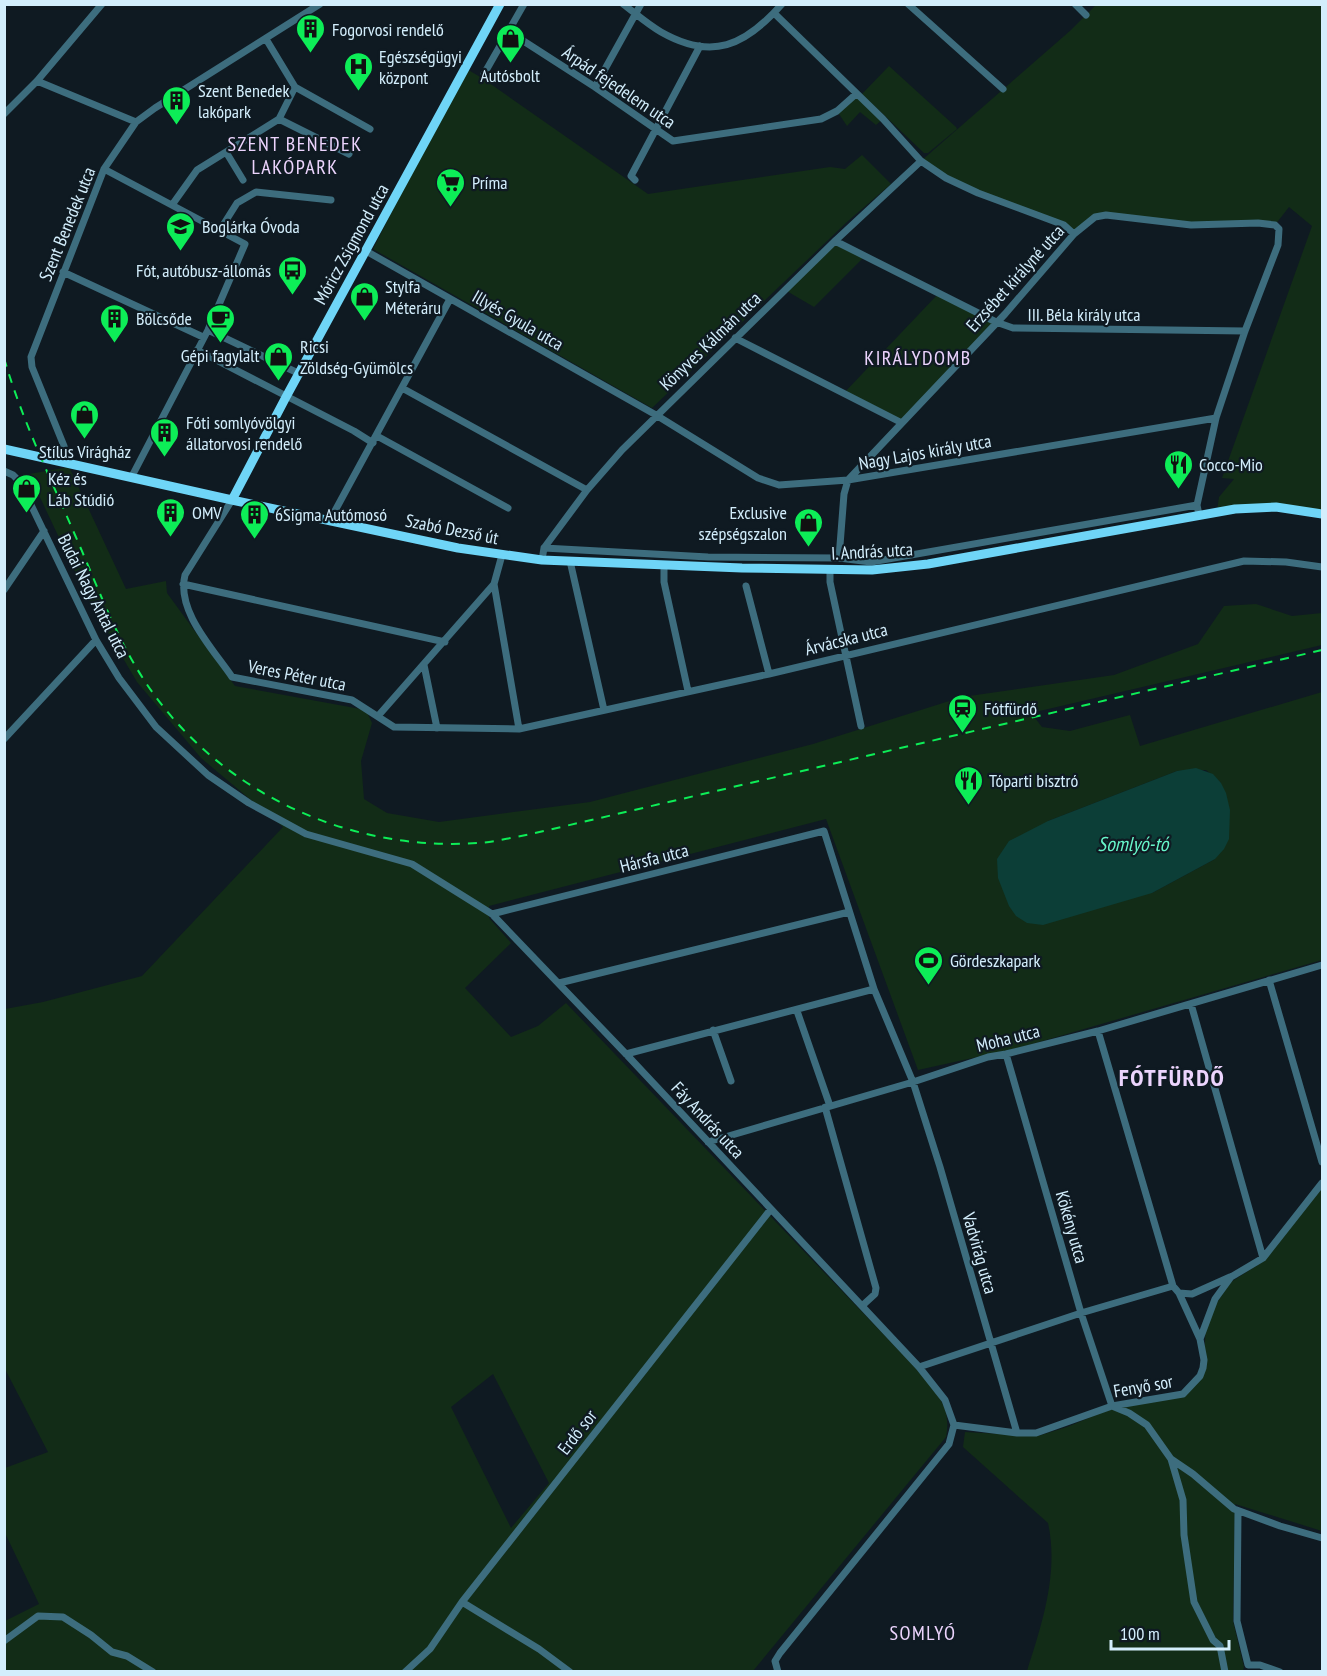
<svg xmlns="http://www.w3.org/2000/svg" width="1327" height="1676" font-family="'PT Sans Narrow',sans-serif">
	<rect width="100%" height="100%" fill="#0f1a22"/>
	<path fill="#122c17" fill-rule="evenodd" d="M 1096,5 L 1322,5 L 1322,511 L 1217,511 L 1219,497 L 1234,479 L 1222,478 L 1312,226 L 1289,207 L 1275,225 L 1191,225 L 1095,217 L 1074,234 L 1064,225 L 978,193 L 921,161 L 1071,30 Z
		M 889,66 L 956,127 L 957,129 L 928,153 L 924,153 L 862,94 Z
		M 465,68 L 482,78 L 648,194 L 830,167 L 845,169 L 862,155 L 891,184 L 848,221 L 652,408 L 373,249 Z
		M 856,94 L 883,119 L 876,125 L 860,112 L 847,126 L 837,111 Z
		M 835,241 L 865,256 L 814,307 L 785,290 Z
		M 939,293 L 996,322 L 902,423 L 844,393 Z
		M 69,467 L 126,589 L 166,581 L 167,593 L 235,686 L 366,710 L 372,723 L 361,761 L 364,799 L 387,813 L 439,822 L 590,802 L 813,744 L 962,697 L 1114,675 L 1198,644 L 1224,606 L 1256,604 L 1292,616 L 1322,613 L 1322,645 L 1031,713 L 1042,727 L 1070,731 L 1130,715 L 1140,746 L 1322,692 L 1322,960 L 1022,1047 L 918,1070 L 826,819 L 489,906 L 489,918 L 511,943 L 465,988 L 511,1037 L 538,1026 L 566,1003 L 911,1363 C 931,1387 953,1403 946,1437 L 753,1671 L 5,1671 L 5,1621 L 39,1604 L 5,1533 L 5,1468 L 48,1452 L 5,1369 L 5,1009 L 43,1002 L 142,976 L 283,827 L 201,758 L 137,682 L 87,597 L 29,474 ZM 1206,770 L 1221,783 L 1215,859 L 1152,893 L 1048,821 L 1177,771 ZM 493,1374 L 549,1483 L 511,1528 L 451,1407 Z
		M 1322,1188 L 1322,1531 L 1235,1504 L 1233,1621 L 1244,1667 L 1243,1671 L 1027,1671 C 1042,1624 1059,1573 1048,1523 L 963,1447 L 965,1432 L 1038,1436 L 1067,1427 L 1125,1403 L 1182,1392 L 1198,1378 L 1204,1360 L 1206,1322 L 1216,1304 L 1231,1282 L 1264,1261 Z"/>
	<path fill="#0c3e37" d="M 1196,768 L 1213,774 L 1221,783 L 1226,793 L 1230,810 L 1229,839 L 1224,849 L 1215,859 L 1152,893 L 1043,925 L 1027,923 L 1016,916 L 1009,906 L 998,878 L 997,859 L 1009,841 L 1048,821 L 1177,771 Z"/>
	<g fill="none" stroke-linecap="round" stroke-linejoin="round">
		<path stroke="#3d6d7e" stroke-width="7" d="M 623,4 C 635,13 647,24 661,32 C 712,61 745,46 782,4
			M 908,4 L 1003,89
			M 1075,4 L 1086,15
			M 774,13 L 883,119 L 921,161 L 946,178 L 978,193 L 1064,225 L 1074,234
			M 508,31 L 595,87 L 673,141 L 821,119 L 837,111 L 856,94
			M 266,39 L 295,87 L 370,129
			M 484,74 L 524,4
			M 37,81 L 136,122
			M 595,87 L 641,4
			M 4,114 L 37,81 L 102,4
			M 279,119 L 295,87
			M 226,152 L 243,180
			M 104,169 L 245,244 L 208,330 L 131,478
			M 635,180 L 631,176 L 700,46
			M 172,205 L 197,170 L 279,119 L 349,154
			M 220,230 L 237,203 L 256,192 L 331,200
			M 835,241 L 996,322 L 1013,328 L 1245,331
			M 366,251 L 656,415 L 758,478 L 779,485 L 848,480 L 1216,418
			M 63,272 L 203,337
			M 208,330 L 300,374
			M 735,338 L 902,423
			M 197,350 L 354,431 L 373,443
			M 402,388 L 587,490
			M 377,436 L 508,508
			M 64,446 L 32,367 L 31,357 L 104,169 L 136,122 L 155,108 L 320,4
			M 4,471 L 13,475 L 20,482 L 96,640 L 119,678 L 156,727 L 208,775 L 249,803 L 306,834 L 412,864 L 492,914 L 626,1054 L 919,1367 L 945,1400 L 954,1425
			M 232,500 L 185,575 C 176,611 213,649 232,677 L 352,700 L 394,727 L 519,729 L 769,674 L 1244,561 L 1286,562 L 1322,567
			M 330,520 L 450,299
			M 544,548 L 708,557 L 839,558 L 871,562 L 1197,505
			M 502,555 L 494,584 L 519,729
			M 839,558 L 844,494 L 848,480 L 1005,314 L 1074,234 L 1095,217 L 1106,215 L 1191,225 L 1258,223 L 1275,225 L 1279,229 L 1278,245 L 1245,331 L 1216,418 L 1197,505 L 1199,515
			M 542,560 L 544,548 L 587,490 L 622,450 L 835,241 L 921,161
			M 570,561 L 604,710
			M 664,565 L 664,582 L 688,691
			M 830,571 L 830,582 L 861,726
			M 183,584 L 445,642
			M 746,586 L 769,674
			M 4,590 L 44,531
			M 424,665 L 437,728
			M 378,716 L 494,584
			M 4,739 L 96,640
			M 492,914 L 824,831 L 874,989 L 913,1082 L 940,1167 L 1017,1433
			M 1269,980 L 1322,1162
			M 559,983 L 849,912
			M 1191,1004 L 1263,1258
			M 797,1011 L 830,1106
			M 713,1030 L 731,1081
			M 1098,1031 L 1173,1286
			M 626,1054 L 874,989
			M 1006,1054 L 1081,1313 L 1112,1406 L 1129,1413 L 1147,1425 L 1171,1459 L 1193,1474 L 1234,1509 L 1280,1526 L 1322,1538
			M 825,1107 L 876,1288 L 875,1294 L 863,1305
			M 708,1142 L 913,1082 L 988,1057 L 1006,1054 L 1098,1031 L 1322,965
			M 1179,1293 L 1200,1339
			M 919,1367 L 1081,1313 L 1173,1286 L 1179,1293 L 1192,1294 L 1230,1277
			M 954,1425 L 1017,1433 L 1036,1433 L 1112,1406 L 1183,1394 L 1200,1376 L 1203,1368 L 1204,1360 L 1200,1339 L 1215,1299 L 1231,1277 L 1263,1258 L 1322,1183
			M 1171,1459 L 1183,1500 L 1184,1535 L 1194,1602 L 1213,1640 L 1220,1646 L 1225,1672
			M 1238,1511 L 1237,1621 L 1248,1665 L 1260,1665 L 1280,1672
			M 462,1602 L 539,1649 L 570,1672
			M 4,1641 L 38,1616 L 63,1617 L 91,1635 L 112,1652 L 127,1656 L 153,1672
			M 405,1672 L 430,1649 L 462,1602 L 771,1209
			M 778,1672 L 775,1661 L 780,1653 L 949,1444 L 954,1425"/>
		<path stroke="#6fd5f7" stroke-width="9" d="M 4,449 L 232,500 L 458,548 L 542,560 L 742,568 L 872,570 L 928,564 L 1235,509 L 1276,507 L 1322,514
			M 232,500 L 286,397 L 500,4"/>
		<path stroke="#0ded57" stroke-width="2" stroke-dasharray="9 8" stroke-linecap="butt" d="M 4,358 C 22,420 50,477 75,535 C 97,585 116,638 146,683 C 219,792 347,852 478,843 C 495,842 514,837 531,834 L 1322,650"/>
	</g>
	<defs>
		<symbol id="building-pin" viewBox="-11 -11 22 30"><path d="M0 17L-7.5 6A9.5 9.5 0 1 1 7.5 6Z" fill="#0ded57" stroke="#0f1a22"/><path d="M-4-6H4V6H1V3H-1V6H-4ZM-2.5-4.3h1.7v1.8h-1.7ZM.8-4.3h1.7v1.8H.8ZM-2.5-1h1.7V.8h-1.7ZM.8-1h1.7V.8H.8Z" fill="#111"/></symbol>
		<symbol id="shop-pin" viewBox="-11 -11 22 30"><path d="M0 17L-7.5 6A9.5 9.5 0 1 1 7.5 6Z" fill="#0ded57" stroke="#0f1a22"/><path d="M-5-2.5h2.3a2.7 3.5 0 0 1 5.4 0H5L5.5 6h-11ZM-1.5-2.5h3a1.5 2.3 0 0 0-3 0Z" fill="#111"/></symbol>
		<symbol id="hospital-pin" viewBox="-11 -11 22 30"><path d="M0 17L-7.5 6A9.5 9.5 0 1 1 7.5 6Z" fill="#0ded57" stroke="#0f1a22"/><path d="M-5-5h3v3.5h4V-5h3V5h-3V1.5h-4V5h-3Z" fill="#111"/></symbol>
		<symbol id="supermarket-pin" viewBox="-11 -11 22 30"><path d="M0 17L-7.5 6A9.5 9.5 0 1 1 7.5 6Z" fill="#0ded57" stroke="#0f1a22"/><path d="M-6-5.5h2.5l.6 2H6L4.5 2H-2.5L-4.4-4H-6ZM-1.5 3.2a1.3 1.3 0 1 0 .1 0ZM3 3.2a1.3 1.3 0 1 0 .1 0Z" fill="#111"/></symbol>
		<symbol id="school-pin" viewBox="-11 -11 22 30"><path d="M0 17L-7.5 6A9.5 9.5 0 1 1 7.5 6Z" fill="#0ded57" stroke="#0f1a22"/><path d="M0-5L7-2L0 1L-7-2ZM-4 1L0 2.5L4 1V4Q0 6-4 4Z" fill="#111"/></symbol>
		<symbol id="bus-pin" viewBox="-11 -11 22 30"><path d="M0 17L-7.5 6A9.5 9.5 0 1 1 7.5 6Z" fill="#0ded57" stroke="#0f1a22"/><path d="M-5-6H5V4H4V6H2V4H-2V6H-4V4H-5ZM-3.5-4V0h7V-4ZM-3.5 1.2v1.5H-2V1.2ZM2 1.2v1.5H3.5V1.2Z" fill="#111"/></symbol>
		<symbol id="cafe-pin" viewBox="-11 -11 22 30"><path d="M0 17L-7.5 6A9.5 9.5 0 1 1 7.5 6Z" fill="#0ded57" stroke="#0f1a22"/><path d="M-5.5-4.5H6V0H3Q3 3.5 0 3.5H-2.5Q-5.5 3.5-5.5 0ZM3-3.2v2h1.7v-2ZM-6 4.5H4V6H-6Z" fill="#111"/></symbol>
		<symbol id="restaurant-pin" viewBox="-11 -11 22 30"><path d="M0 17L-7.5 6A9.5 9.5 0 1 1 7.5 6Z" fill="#0ded57" stroke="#0f1a22"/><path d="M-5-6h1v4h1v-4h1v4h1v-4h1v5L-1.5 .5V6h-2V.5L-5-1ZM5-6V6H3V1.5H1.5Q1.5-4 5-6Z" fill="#111"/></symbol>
		<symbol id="station-pin" viewBox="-11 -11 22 30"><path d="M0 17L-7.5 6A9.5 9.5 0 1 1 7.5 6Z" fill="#0ded57" stroke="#0f1a22"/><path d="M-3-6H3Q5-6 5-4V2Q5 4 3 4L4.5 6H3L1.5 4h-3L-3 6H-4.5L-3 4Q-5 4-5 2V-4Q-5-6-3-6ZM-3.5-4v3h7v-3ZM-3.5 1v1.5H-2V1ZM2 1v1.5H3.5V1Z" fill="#111"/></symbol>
		<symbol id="stadium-pin" viewBox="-11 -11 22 30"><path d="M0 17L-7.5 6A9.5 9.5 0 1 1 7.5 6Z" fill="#0ded57" stroke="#0f1a22"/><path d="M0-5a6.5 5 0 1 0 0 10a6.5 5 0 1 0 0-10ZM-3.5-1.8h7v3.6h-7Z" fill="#111"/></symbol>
	</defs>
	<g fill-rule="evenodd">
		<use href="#building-pin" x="294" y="12" width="33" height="45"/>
		<use href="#shop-pin" x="494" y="22" width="33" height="45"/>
		<use href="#hospital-pin" x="342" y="50" width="33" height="45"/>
		<use href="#building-pin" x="160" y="84" width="33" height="45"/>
		<use href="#supermarket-pin" x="434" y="166" width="33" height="45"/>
		<use href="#school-pin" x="164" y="210" width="33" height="45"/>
		<use href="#bus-pin" x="276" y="254" width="33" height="45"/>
		<use href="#shop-pin" x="348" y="280" width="33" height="45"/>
		<use href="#building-pin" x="98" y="302" width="33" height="45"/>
		<use href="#cafe-pin" x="204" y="302" width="33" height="45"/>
		<use href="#shop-pin" x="262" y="340" width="33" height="45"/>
		<use href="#shop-pin" x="68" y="398" width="33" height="45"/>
		<use href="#building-pin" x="148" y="416" width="33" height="45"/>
		<use href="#restaurant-pin" x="1162" y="448" width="33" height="45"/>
		<use href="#shop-pin" x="10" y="472" width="33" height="45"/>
		<use href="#building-pin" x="154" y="496" width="33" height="45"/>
		<use href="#building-pin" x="238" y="498" width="33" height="45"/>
		<use href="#shop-pin" x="792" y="506" width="33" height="45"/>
		<use href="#station-pin" x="946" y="692" width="33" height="45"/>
		<use href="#restaurant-pin" x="952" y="764" width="33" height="45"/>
		<use href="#stadium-pin" x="912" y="944" width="33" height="45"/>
	</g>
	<g text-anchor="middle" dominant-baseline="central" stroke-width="4.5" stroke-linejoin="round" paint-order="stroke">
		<g font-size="18" fill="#d3eefc" stroke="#0f1a22" text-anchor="start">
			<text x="332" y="29">Fogorvosi rendelő</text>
			<text x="379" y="56">Egészségügyi<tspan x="379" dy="21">központ</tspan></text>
			<text x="510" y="75" text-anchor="middle">Autósbolt</text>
			<text x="198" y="90">Szent Benedek<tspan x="198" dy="21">lakópark</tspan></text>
			<text x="472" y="182">Príma</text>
			<text x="202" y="226">Boglárka Óvoda</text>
			<text x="271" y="270" text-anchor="end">Fót, autóbusz-állomás</text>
			<text x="385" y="286">Stylfa<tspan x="385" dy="21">Méteráru</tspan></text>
			<text x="136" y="318">Bölcsőde</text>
			<text x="300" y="346">Ricsi<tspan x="300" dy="21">Zöldség-Gyümölcs</tspan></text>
			<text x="220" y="355" text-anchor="middle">Gépi fagylalt</text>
			<text x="186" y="422">Fóti somlyóvölgyi<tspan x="186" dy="21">állatorvosi rendelő</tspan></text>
			<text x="85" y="451" text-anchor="middle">Stílus Virágház</text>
			<text x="1199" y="464">Cocco-Mio</text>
			<text x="48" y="478">Kéz és<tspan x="48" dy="21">Láb Stúdió</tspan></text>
			<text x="192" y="512">OMV</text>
			<text x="787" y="512" text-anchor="end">Exclusive<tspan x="787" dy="21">szépségszalon</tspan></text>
			<text x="275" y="514">6Sigma Autómosó</text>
			<text x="984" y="708">Fótfürdő</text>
			<text x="989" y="780">Tóparti bisztró</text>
			<text x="950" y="960">Gördeszkapark</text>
		</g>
		<g font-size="18" fill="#d3eefc" stroke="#0f1a22">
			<text transform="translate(619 87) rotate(34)">Árpád fejedelem utca</text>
			<text transform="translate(67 224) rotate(-68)">Szent Benedek utca</text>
			<text transform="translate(351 244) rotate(-61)">Móricz Zsigmond utca</text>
			<text transform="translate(1015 278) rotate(-48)">Erzsébet királyné utca</text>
			<text x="1084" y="314">III. Béla király utca</text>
			<text transform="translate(518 320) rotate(30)">Illyés Gyula utca</text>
			<text transform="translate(710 341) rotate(-44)">Könyves Kálmán utca</text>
			<text transform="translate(925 452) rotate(-10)">Nagy Lajos király utca</text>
			<text transform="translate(452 529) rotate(11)">Szabó Dezső út</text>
			<text transform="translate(872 551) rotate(-3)">I. András utca</text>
			<text transform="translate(94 596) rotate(63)">Budai Nagy Antal utca</text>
			<text transform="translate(846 639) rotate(-14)">Árvácska utca</text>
			<text transform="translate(297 675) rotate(11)">Veres Péter utca</text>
			<text transform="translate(654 858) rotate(-14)">Hársfa utca</text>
			<text transform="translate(1008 1038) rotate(-14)">Moha utca</text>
			<text transform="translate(708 1120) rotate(47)">Fáy András utca</text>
			<text transform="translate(1072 1227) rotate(74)">Kökény utca</text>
			<text transform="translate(980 1253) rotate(74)">Vadvirág utca</text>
			<text transform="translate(1143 1386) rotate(-10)">Fenyő sor</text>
			<text transform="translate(577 1432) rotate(-52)">Erdő sor</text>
		</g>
		<g font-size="20" letter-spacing="1.5" fill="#ecd4fd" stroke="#0f1a22">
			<text x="295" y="144">SZENT BENEDEK<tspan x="295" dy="23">LAKÓPARK</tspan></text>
			<text x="918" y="358">KIRÁLYDOMB</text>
			<text x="923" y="1633">SOMLYÓ</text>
		</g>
		<g font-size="20" font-style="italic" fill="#67f6ca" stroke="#0f1a22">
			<text x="1133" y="844">Somlyó-tó</text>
		</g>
		<g font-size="24" font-weight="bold" letter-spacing="1.5" fill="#ecd4fd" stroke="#0f1a22">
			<text x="1172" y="1077">FÓTFÜRDŐ</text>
		</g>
	</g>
	<rect width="1327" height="1676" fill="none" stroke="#d3eefc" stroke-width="12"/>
	<path d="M1111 1640v9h118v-9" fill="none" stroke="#d3eefc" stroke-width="3"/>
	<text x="1120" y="1640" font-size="18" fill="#d3eefc" stroke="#0f1a22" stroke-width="4.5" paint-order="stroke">100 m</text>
</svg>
